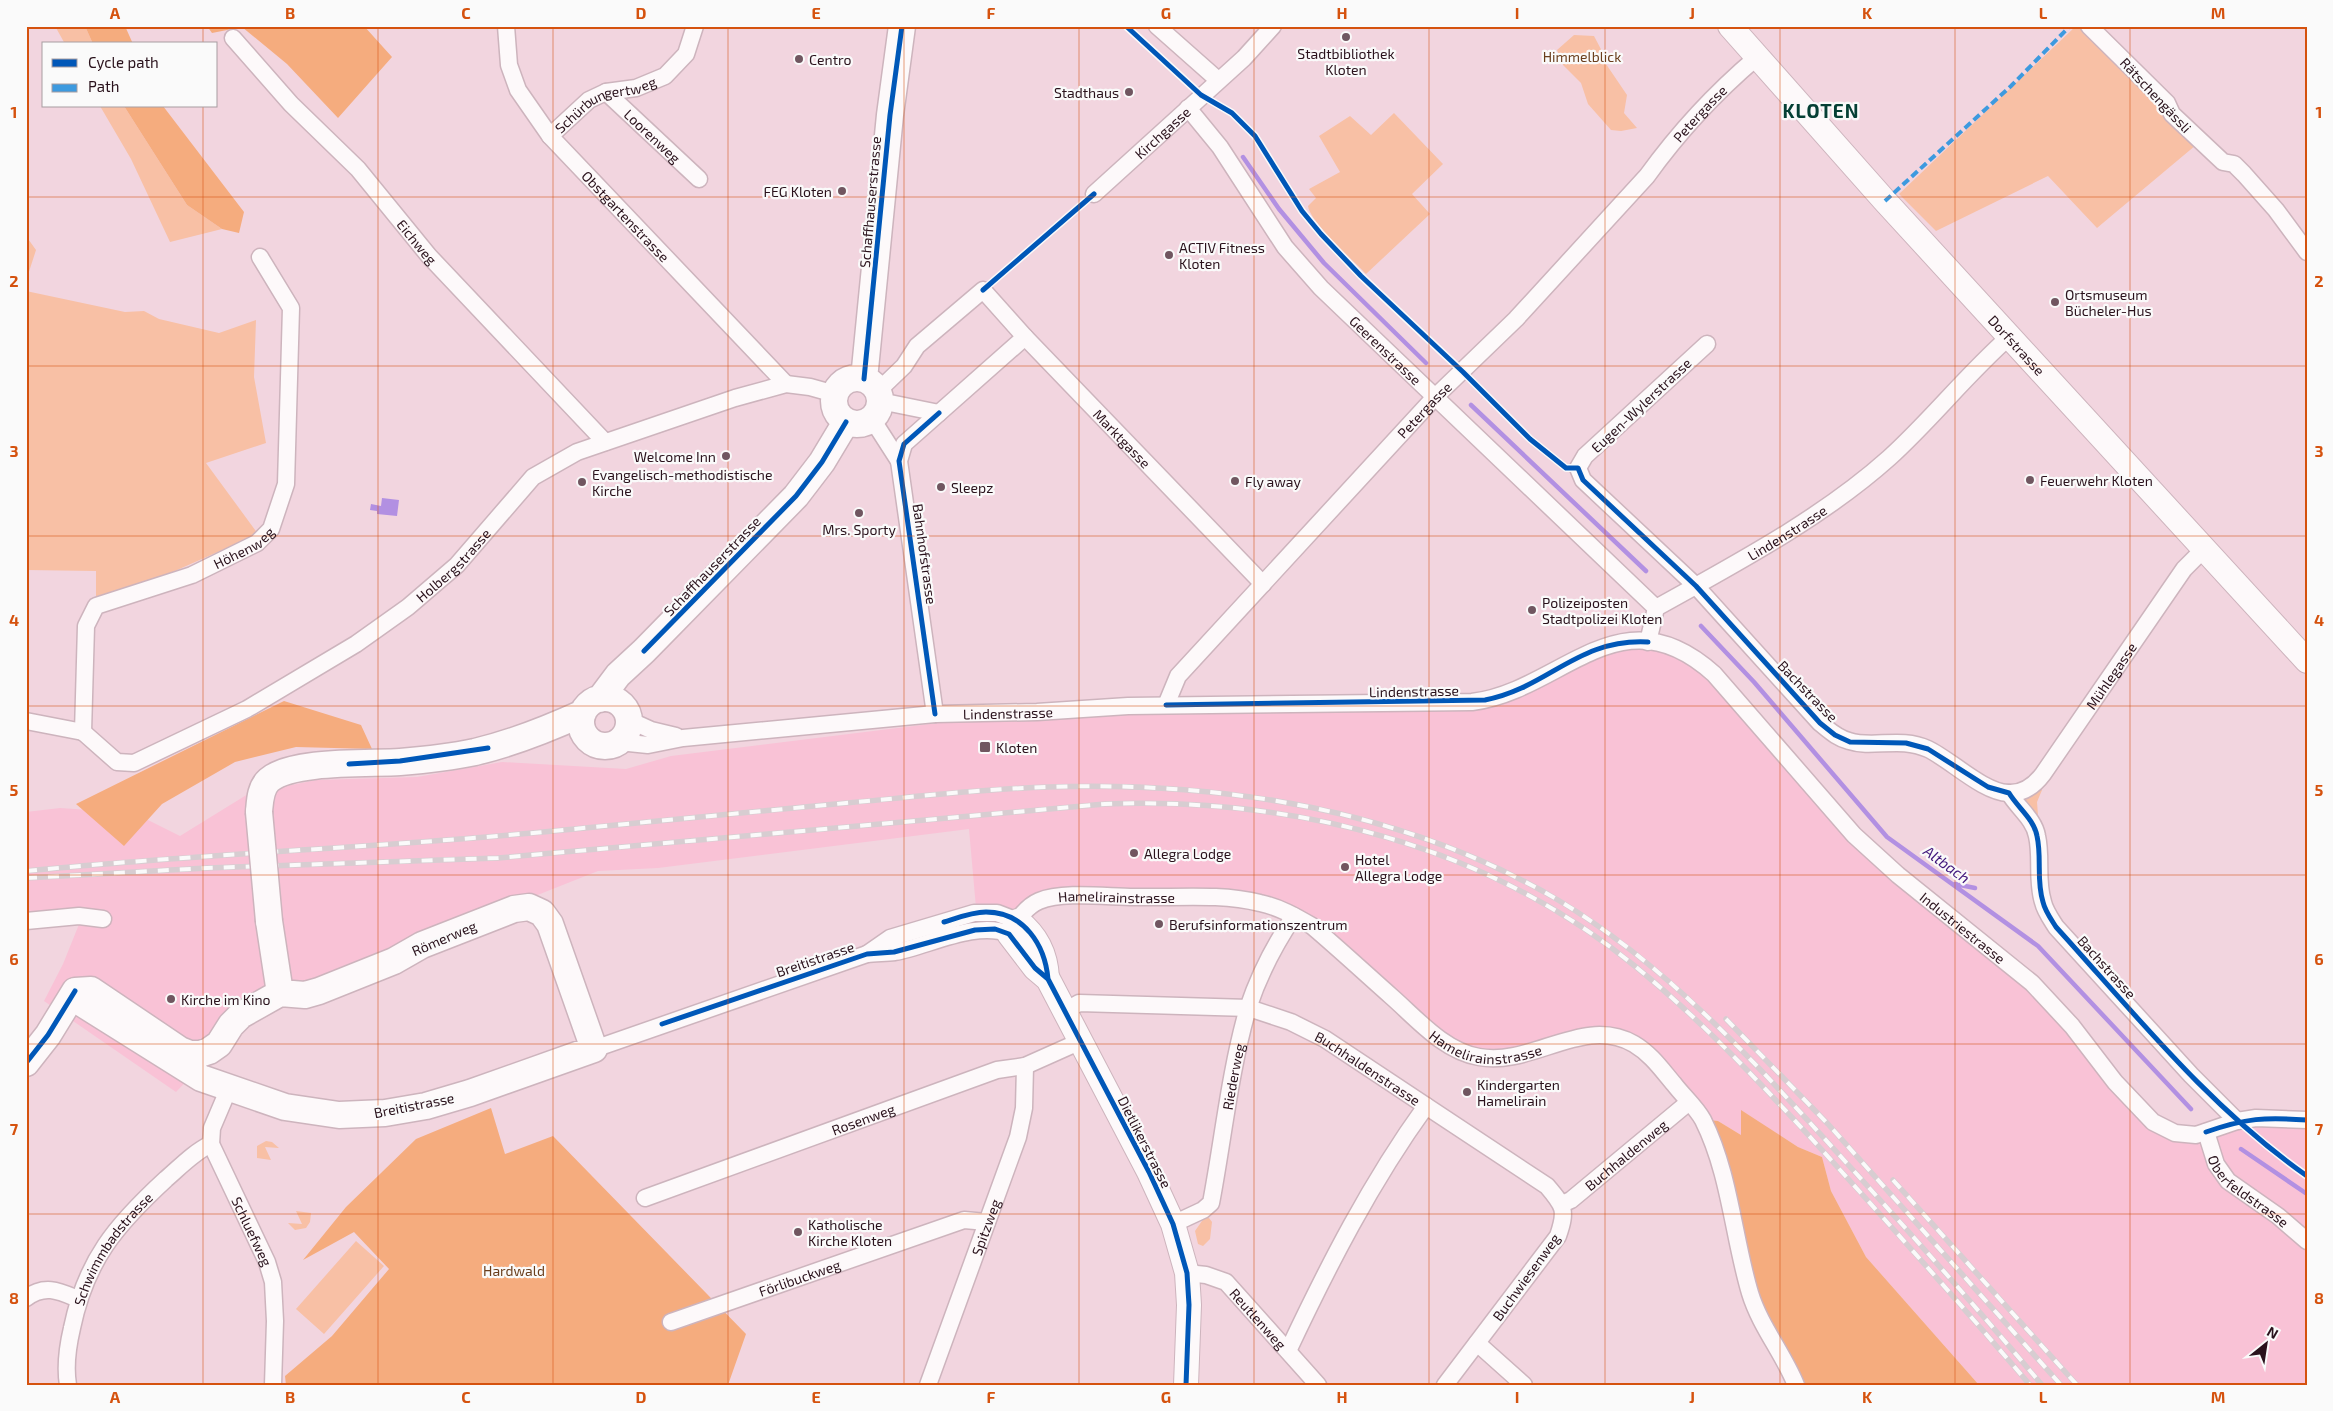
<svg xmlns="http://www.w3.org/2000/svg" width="2333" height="1411" font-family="'Exo 2',sans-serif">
	<rect width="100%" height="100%" fill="#f2d5df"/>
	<path fill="#f9c2d6" d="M 1615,643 L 1687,654 L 1854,835 L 2015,968 L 2115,1082 L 2175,1133 L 2237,1121 L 2307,1120 L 2307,1385 L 1979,1385 L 1866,1257 L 1831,1191 L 1822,1157 L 1798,1147 L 1742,1111 L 1741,1135 L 1718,1121 L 1702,1119 L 1689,1102 L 1617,1037 L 1523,1054 L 1460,1051 L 1328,940 L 1260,903 L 1041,900 L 1009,934 L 977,919 L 969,829 L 658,868 L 598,871 L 530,898 L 442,950 L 243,1022 L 176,1092 L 44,1001 L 63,964 L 86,907 L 26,913 L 26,812 L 60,808 L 134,813 L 180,836 L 248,794 L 316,780 L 417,777 L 502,762 L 626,769 L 671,756 L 954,721 L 1472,702 Z"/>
	<path fill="#f8c0a5" d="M 55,26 L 85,26 L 93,44 L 65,44 Z
		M 2076,26 L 2079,26 L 2196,145 L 2097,228 L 2048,176 L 1936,231 L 1899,194 Z
		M 1574,35 L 1594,36 L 1604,55 L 1606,64 L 1627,95 L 1624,113 L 1637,128 L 1621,131 L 1611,130 L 1588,104 L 1581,83 L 1563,65 L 1557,50 Z
		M 100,106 L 124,106 L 187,205 L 222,229 L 170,242 L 131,159 Z
		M 1394,113 L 1443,164 L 1412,194 L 1430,214 L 1366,274 C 1353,260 1310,222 1308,206 L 1316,198 L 1309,189 L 1340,172 L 1319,136 L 1350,116 L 1371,135 Z
		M 26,236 L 36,250 L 26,281 Z
		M 26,291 L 125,312 L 144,311 L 159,319 L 219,333 L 256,320 L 254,377 L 266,443 L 206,463 L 258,534 L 96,606 L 96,571 L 26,570 Z
		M 2039,788 L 2042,790 L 2037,802 L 2038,815 L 2035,817 L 2023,799 Z
		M 266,1141 L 272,1142 L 279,1148 L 265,1147 L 271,1160 L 257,1158 L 257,1146 Z
		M 296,1211 L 311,1213 L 310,1222 L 306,1228 L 295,1230 L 288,1223 L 302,1224 Z
		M 1204,1218 L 1209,1218 L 1212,1222 L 1210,1239 L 1203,1246 L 1198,1244 L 1195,1231 Z
		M 356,1241 L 384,1266 L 324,1334 L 296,1309 Z"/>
	<path fill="#f5ac7e" d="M 85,26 L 125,26 L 133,44 L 93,44 Z
		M 207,26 L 364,26 L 392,57 L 338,118 L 287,64 L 242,27 L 212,33 Z
		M 124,106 L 163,106 L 244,212 L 239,233 L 222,229 L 187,205 Z
		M 284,701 L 361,725 L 372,749 L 296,747 L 235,762 L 162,804 L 124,846 L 76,804 Z
		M 491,1108 L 505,1154 L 553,1136 L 746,1334 L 728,1385 L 286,1385 L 285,1376 L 332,1336 L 389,1269 L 354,1232 L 303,1260 L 346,1207 L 416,1139 Z
		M 1741,1110 L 1798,1147 L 1822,1157 L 1831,1191 L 1866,1257 L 1979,1385 L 1796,1385 L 1762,1324 L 1702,1119 L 1718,1121 L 1741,1135 Z"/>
	<path fill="#b290e2" d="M 382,498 L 399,500 L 397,516 L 377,514 L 377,511 L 370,510 L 371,504 L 381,506 Z"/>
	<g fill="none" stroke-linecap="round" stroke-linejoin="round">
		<path stroke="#b290e2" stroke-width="4.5" d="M 1243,157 L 1279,209 L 1324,263 L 1426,363
			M 1471,405 L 1646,571
			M 1701,626 L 1754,682 L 1887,837 L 2038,946 L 2191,1109
			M 1955,884 L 1975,888
			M 2241,1149 L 2307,1194"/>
		<defs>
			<g id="street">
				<path id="s1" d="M 506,26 L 509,65 L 518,90 L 550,136 L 786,384"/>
				<path d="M 1157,26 L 1218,80"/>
				<path d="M 2089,26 L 2167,103 L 2172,114 L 2223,162 L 2234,164 L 2244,174 L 2276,210 L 2307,252"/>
				<path id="s2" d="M 233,38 L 291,104 L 358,169 L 429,256 L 605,442"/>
				<path id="s3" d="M 606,92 L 699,179"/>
				<path id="s4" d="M 1188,108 L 1220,147 L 1285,247 L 1321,288 L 1656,608"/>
				<path id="s5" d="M 550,136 L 589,100 L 606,92 L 636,88 L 665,76 L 686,54 L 695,26"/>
				<path id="s6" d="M 1094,194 L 1244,58 L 1273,26"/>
				<path id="s7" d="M 1707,344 L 1585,456 L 1578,468 L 1583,480 L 1696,586 L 1820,723 C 1829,730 1837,738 1849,741 C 1873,749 1900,736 1928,749 C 1951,760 1983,792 2008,793 C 2023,794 2034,786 2043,774 L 2184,569 L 2205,548"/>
				<path id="s8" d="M 878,391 L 904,366 L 917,346 L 983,290 L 1025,337 L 1263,584"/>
				<path d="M 880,401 L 939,413"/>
				<path d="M 872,419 L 899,461"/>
				<path id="s9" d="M 1648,642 L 1656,608 C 1735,564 1822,518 1889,458 C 1931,420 1966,375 2009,337"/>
				<path id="s10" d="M 1166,705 L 1178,676 L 1434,398 L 1516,319 L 1647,176 C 1678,133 1716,92 1756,58"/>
				<path d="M 935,714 L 899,461 L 904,444 L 1025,337"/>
				<path d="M 629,720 L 651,730 L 676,736"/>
				<path d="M 26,721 L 83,732"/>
				<path id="s11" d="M 83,732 L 117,762 L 134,763 L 247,709 L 356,644 L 408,607 L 457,565 L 533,477 L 577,452 L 735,398 L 786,384 L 810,387 L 835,394"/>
				<path id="s12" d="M 83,732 L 86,626 L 96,606 L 192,575 L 257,543 L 271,529 L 286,484 L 291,308 L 260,257"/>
				<path id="s13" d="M 619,742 L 648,745 L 683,738 L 935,714 L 1037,712 L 1128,706 L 1472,702 C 1562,691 1620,589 1714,674 L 1854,835 L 1898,875 L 2032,983 L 2072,1026 L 2115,1082 L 2153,1122 L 2175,1133 L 2196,1135 L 2237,1121 L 2256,1118 L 2307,1120"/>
				<path d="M 2009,793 C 2018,808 2034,819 2037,836 C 2042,858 2036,880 2043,902 C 2045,911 2051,919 2056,927 L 2191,1075 L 2237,1121"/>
				<path d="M 26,921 L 79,916 L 103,919"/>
				<path d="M 867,954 L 890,938 L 974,913 L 997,913 L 1018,921"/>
				<path id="s14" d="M 1065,1011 L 1079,1003 L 1249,1008 L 1291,1022 L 1325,1039 L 1426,1106 C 1371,1182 1328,1266 1288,1351"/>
				<path id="s15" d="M 594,1049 L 867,954 C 876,953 886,953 895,952 C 928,946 977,920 1009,934 C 1017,921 1025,907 1039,901 C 1063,891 1108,897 1134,897 C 1175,898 1220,893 1260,903 C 1279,907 1295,916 1312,926 C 1339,949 1365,973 1392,997 C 1417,1019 1444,1051 1479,1057 C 1532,1067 1583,1015 1634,1044 C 1651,1054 1662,1070 1674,1084 C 1683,1096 1696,1107 1703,1120 C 1730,1174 1733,1236 1750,1293 C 1760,1326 1783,1353 1796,1385"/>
				<path id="s16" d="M 229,1088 L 212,1128 L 211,1144 L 267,1262 L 273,1282 L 275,1321 L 273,1385"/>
				<path d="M 1426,1106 L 1547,1186 C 1564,1206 1567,1210 1558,1236 L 1445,1385"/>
				<path id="s17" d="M 2206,1132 L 2216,1164 L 2228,1181 L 2278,1216 L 2307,1241"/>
				<path id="s18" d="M 645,1198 L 997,1070 L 1025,1066 L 1081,1041"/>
				<path id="s19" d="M 1562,1204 L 1571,1200 L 1689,1102"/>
				<path id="s20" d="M 1173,1224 L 1203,1210 L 1211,1203 C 1223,1140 1230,1070 1248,1008 C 1259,975 1275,944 1294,916"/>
				<path id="s21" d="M 1187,1273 L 1206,1275 L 1226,1282 L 1318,1385"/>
				<path d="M 26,1298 C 45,1284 59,1291 78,1299"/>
				<path id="s22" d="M 671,1322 L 964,1220 L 987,1222"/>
				<path d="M 1477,1343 L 1524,1385"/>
				<path id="s23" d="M 68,1385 C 65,1367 68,1345 72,1328 C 86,1260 116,1225 166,1179 C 180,1167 194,1152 211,1144"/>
				<path id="s24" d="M 928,1385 L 1018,1137 L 1024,1108 L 1025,1066"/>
			</g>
			<g id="secondary">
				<path id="s25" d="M 1730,26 L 1885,201 L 2307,661"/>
				<path d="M 1018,921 C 1036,935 1046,955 1047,978"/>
				<path d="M 1009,934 L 1035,968 L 1048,979 L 1149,1172 L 1173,1224 L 1187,1273 L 1189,1305 L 1186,1385"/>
			</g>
			<path id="primary" d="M834 401a23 23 0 1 1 46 0a23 23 0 1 1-46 0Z
				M 864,379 L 890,115 L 902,26
				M581 722a24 24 0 1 1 48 0a24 24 0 1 1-48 0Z
				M 600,699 L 618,675 L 644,651 L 796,496 L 822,462 L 846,422
				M 259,812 C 260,801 260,788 269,780 C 292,760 369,764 400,762 C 424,760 451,757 475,752 C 513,743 548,729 583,713
				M 529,907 L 542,913 L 550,924 L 594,1049 L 470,1093 L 426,1106 L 385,1113 L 339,1115 L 285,1107 L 201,1078 L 83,1004 L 75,991 L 91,990 L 180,1050 L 190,1054 L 200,1054 L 209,1051 L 219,1044 L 231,1025 L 241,1015 L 280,993 L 305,995 L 319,991 L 394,961 L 422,945 L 514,909 Z
				M 269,921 L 280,993
				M 26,1063 L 48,1035 L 75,991"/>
		</defs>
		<use href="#street" stroke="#cdb4bd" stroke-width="19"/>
		<use href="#secondary" stroke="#cdb4bd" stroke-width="26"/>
		<use href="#primary" stroke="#cdb4bd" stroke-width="29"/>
		<use href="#street" stroke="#fdf9fa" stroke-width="16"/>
		<use href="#secondary" stroke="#fdf9fa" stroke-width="24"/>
		<use href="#primary" stroke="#fdf9fa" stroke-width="26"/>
		<defs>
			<path id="rail" d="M 26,871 C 198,854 371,848 543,832 C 644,822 745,813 846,803 C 913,797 981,789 1048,787 C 1224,781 1405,810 1558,900 C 1665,964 1750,1057 1833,1148 C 1904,1226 1974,1304 2042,1385
				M 26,878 L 207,868 L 498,858 L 1105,804 C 1295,797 1487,845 1636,967 C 1707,1025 1770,1093 1832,1161 C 1899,1235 1965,1309 2030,1385
				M 1726,1019 L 1828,1124 L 2061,1385
				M 1893,1180 L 2077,1385"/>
		</defs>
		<use href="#rail" stroke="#d7cdd1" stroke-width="5.5"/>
		<use href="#rail" stroke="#fafafa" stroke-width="4" stroke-dasharray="11" stroke-linecap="butt"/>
		<defs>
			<path id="primary-bridge" d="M 259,812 L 269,921"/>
		</defs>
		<use href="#primary-bridge" stroke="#cdb4bd" stroke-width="29" stroke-linecap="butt"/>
		<use href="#primary-bridge" stroke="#fdf9fa" stroke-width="26"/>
		<path stroke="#3d9adf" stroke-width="4" stroke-dasharray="8 4" stroke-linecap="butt" d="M 1885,201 L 2011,86 L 2070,26"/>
		<defs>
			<path id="cycleway" d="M 1126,26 L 1201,95 L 1232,113 L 1255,136 L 1302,211 L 1321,234 L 1361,276 L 1463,372 L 1530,439 L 1566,468 L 1578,468 L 1583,480 L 1696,586 L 1820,723 L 1835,735 L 1850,742 L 1906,743 L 1928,749 L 1988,787 L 2009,793 C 2018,808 2034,819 2037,836 C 2042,858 2036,880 2043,902 C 2045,911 2051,919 2056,927 C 2135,1014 2210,1108 2307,1176
				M 983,290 L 1094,194
				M 864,379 L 890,115 L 902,26
				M 644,651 L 796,496 L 822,462 L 846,422
				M 1166,705 L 1485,700 C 1548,688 1578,638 1648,642
				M 935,714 L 899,461 L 904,444 L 939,413
				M 349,764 L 400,761 L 488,748
				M 944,922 C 957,918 972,912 986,912 C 1024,912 1045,945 1048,979
				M 662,1024 L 867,954 L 894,952 L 975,930 L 995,929 L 1009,934 L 1035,968 L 1048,979 L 1149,1172 L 1173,1224 L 1187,1273 L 1189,1305 L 1186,1385
				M 26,1063 L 48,1035 L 75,991
				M 2206,1132 C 2246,1118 2265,1117 2307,1120"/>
		</defs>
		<use href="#cycleway" stroke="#fafafa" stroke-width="8"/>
		<use href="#cycleway" stroke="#0057b8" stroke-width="5"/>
	</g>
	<path fill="none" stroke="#d5520e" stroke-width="1" stroke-opacity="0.55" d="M 203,26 L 203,44M 378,26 L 378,1385M 553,26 L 553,1385M 728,26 L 728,1385M 904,26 L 904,1385M 1079,26 L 1079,1385M 1254,26 L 1254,1385M 1429,26 L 1429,1385M 1605,26 L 1605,1385M 1780,26 L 1780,1385M 1955,26 L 1955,1385M 2130,26 L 2130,1385M 203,106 L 203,1385M 26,197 L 2307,197M 26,366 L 2307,366M 26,536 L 2307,536M 26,706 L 2307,706M 26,875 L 2307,875M 26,1044 L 2307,1044M 26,1214 L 2307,1214"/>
	<g fill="#705660" stroke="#fafafa" stroke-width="2">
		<circle cx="1346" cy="37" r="5"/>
		<circle cx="799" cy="59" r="5"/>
		<circle cx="1129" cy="92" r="5"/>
		<circle cx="842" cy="191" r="5"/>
		<circle cx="1169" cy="255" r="5"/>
		<circle cx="2055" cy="302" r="5"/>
		<circle cx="726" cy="456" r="5"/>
		<circle cx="2030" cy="480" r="5"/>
		<circle cx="1235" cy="481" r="5"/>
		<circle cx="582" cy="482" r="5"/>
		<circle cx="941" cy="487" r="5"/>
		<circle cx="859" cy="513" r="5"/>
		<circle cx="1532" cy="610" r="5"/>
		<rect x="979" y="741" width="12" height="12" rx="2.5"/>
		<circle cx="1134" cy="853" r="5"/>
		<circle cx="1345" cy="867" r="5"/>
		<circle cx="1159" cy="924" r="5"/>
		<circle cx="171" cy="999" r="5"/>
		<circle cx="1467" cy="1092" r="5"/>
		<circle cx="798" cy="1232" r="5"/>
	</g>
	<g text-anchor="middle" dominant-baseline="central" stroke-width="4.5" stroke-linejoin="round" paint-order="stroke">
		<g font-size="14" fill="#2a121c" stroke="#fafafa" text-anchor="start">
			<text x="1346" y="53" text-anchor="middle">Stadtbibliothek<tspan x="1346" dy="16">Kloten</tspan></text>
			<text x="809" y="59">Centro</text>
			<text x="1119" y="92" text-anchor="end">Stadthaus</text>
			<text x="832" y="191" text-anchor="end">FEG Kloten</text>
			<text x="1179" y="247">ACTIV Fitness<tspan x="1179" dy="16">Kloten</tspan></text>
			<text x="2065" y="294">Ortsmuseum<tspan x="2065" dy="16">Bücheler-Hus</tspan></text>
			<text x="716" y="456" text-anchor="end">Welcome Inn</text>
			<text x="592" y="474">Evangelisch-methodistische<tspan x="592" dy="16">Kirche</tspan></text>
			<text x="2040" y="480">Feuerwehr Kloten</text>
			<text x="1245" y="481">Fly away</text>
			<text x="951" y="487">Sleepz</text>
			<text x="859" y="529" text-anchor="middle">Mrs. Sporty</text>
			<text x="1542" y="602">Polizeiposten<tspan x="1542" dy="16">Stadtpolizei Kloten</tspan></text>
			<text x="996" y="747">Kloten</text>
			<text x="1144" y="853">Allegra Lodge</text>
			<text x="1355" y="859">Hotel<tspan x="1355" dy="16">Allegra Lodge</tspan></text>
			<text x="1169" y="924">Berufsinformationszentrum</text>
			<text x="181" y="999">Kirche im Kino</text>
			<text x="1477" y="1084">Kindergarten<tspan x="1477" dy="16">Hamelirain</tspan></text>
			<text x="808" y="1224">Katholische<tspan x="808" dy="16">Kirche Kloten</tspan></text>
		</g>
		<g font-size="14" fill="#6a3e1c" stroke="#fafafa">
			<text x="1582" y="56">Himmelblick</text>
			<text x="514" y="1270">Hardwald</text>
		</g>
		<g font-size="14" fill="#2a121c" stroke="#fafafa">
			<text transform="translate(2156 95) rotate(47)">Rätschengässli</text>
			<text stroke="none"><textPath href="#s5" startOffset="66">Schürbungertweg</textPath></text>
			<text stroke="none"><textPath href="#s10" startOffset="799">Petergasse</textPath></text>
			<text stroke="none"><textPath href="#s6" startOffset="92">Kirchgasse</textPath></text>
			<text stroke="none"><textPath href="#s3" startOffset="64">Loorenweg</textPath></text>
			<text transform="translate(870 202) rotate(-85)">Schaffhauserstrasse</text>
			<text stroke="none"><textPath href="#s1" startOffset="232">Obstgartenstrasse</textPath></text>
			<text stroke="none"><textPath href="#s2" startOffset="275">Eichweg</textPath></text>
			<text stroke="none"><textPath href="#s25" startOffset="429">Dorfstrasse</textPath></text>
			<text stroke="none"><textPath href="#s4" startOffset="314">Geerenstrasse</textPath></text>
			<text transform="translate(1641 405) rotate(-43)">Eugen-Wylerstrasse</text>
			<text stroke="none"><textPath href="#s10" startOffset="394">Petergasse</textPath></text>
			<text stroke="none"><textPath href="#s8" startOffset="350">Marktgasse</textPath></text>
			<text stroke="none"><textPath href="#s9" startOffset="186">Lindenstrasse</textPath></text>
			<text stroke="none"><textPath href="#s12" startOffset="288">Höhenweg</textPath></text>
			<text transform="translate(925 554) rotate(82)">Bahnhofstrasse</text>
			<text stroke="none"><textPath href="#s11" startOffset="440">Holbergstrasse</textPath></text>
			<text transform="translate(712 566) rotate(-46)">Schaffhauserstrasse</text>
			<text stroke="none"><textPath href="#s7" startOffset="900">Mühlegasse</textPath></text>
			<text transform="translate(1414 691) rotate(-1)">Lindenstrasse</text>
			<text transform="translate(1808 691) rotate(46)">Bachstrasse</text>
			<text stroke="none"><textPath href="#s13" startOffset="391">Lindenstrasse</textPath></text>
			<text stroke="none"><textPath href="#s15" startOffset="558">Hamelirainstrasse</textPath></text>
			<text stroke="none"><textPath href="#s13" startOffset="1475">Industriestrasse</textPath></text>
			<text transform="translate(444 938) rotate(-23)">Römerweg</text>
			<text transform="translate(815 959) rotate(-19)">Breitistrasse</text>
			<text transform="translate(2107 967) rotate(48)">Bachstrasse</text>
			<text stroke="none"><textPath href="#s15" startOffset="978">Hamelirainstrasse</textPath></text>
			<text stroke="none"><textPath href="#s14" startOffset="320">Buchhaldenstrasse</textPath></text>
			<text stroke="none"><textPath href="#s20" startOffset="172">Riederweg</textPath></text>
			<text transform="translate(414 1105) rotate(-11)">Breitistrasse</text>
			<text stroke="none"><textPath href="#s18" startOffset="232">Rosenweg</textPath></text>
			<text transform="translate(1145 1142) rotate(63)">Dietlikerstrasse</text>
			<text stroke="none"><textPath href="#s19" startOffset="81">Buchhaldenweg</textPath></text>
			<text stroke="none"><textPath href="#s17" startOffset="76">Oberfeldstrasse</textPath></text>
			<text stroke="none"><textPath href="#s24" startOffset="168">Spitzweg</textPath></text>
			<text stroke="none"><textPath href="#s16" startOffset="156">Schluefweg</textPath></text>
			<text stroke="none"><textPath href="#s23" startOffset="148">Schwimmbadstrasse</textPath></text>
			<text stroke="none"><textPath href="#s22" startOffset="136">Förlibuckweg</textPath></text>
			<text transform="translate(1526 1277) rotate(-54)">Buchwiesenweg</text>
			<text stroke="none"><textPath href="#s21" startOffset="89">Reutlenweg</textPath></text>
		</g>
		<g font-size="15" font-style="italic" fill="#41177c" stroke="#fafafa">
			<text transform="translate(1947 864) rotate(36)">Altbach</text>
		</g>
		<g font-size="19" font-weight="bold" letter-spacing="1" fill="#054035" stroke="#fafafa">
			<text x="1821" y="110">KLOTEN</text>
		</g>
	</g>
	<rect width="2333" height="1411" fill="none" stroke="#fafafa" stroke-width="55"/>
	<rect x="42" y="42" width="175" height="65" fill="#fafafa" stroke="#a79da1"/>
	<rect x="52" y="59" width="25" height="8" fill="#0057b8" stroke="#a79da1"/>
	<text x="88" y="68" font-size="15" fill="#2a121c">Cycle path</text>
	<rect x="52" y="84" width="25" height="8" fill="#3d9adf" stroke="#a79da1"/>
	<text x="88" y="92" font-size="15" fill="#2a121c">Path</text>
	<g transform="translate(2266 1344) rotate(30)" stroke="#fafafa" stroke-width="4" paint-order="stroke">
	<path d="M0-4L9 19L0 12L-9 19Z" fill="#2a121c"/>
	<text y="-8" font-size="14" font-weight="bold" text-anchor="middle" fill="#2a121c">N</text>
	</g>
	<rect x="28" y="28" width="2278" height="1356" fill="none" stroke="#d5520e" stroke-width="2"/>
	<g font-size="16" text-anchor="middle" font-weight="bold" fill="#d5520e">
		<text x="115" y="19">A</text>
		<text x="290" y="19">B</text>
		<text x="466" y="19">C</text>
		<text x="641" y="19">D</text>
		<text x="816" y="19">E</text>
		<text x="991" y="19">F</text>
		<text x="1166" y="19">G</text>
		<text x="1342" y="19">H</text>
		<text x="1517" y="19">I</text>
		<text x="1692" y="19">J</text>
		<text x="1867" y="19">K</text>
		<text x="2043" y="19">L</text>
		<text x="2218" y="19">M</text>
		<text x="14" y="118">1</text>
		<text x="2319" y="118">1</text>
		<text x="14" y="287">2</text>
		<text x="2319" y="287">2</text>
		<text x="14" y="457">3</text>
		<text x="2319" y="457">3</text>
		<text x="14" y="626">4</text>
		<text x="2319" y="626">4</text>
		<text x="14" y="796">5</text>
		<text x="2319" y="796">5</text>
		<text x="14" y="965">6</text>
		<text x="2319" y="965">6</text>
		<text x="14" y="1135">7</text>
		<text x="2319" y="1135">7</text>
		<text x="14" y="1304">8</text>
		<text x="2319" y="1304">8</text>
		<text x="115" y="1403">A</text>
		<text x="290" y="1403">B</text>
		<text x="466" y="1403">C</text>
		<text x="641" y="1403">D</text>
		<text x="816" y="1403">E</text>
		<text x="991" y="1403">F</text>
		<text x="1166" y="1403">G</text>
		<text x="1342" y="1403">H</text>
		<text x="1517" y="1403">I</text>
		<text x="1692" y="1403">J</text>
		<text x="1867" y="1403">K</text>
		<text x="2043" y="1403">L</text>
		<text x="2218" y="1403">M</text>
	</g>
</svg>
